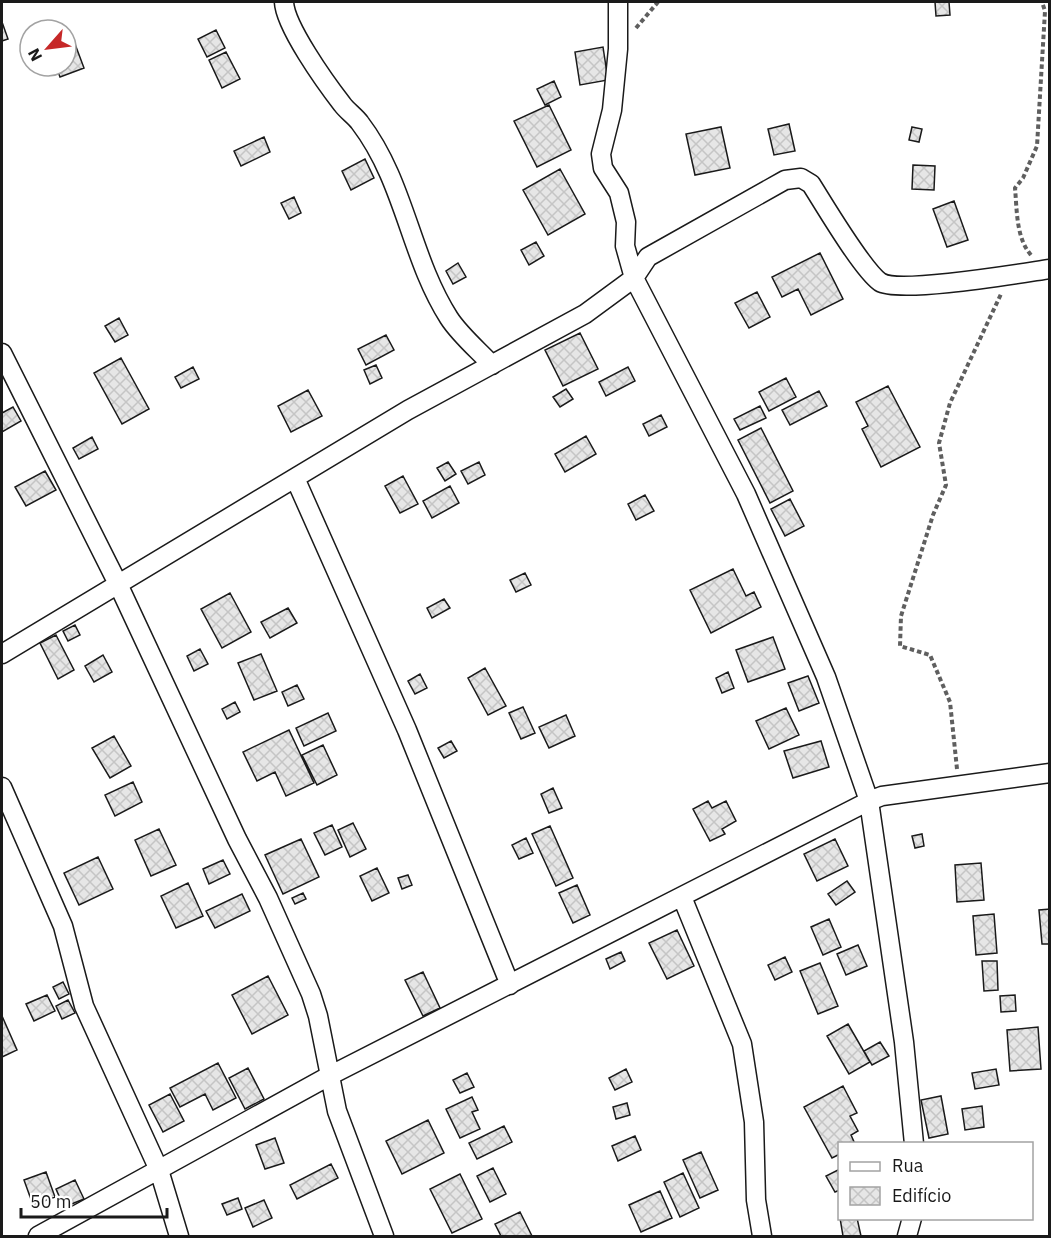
<svg xmlns="http://www.w3.org/2000/svg" width="1051" height="1238" font-family="'IBM Plex Sans',sans-serif">
<style>
.building{fill:url(#building-cross-hatch);stroke:#1a1a1a;stroke-width:1.5}
.lines{fill:none;stroke-linecap:round;stroke-linejoin:round}
.street-casing{stroke:#1a1a1a;stroke-width:21}
.path{stroke:#5f5f5f;stroke-width:4;stroke-dasharray:4.5 3;stroke-linecap:butt}
.street{stroke:#fff;stroke-width:18}
</style>
<defs>
<pattern id="building-cross-hatch" width="8" height="8" patternUnits="userSpaceOnUse" patternTransform="scale(1.5)"><rect width="8" height="8" fill="#e6e6e6"/><path d="M0 0l8 8M0 8l8-8" fill="none" stroke="#c5c5c5"/></pattern>
</defs>
<rect width="100%" height="100%" fill="#fff"/>
<!-- building -->
<path class="building" d="M935 2H949L950 15 936 16Z
M2 22 8 39 2 41Z
M216 30 225 48 207 57 198 39Z
M75 44 84 68 60 77 56 66H66V47Z
M603 47 608 80 580 85 575 52Z
M226 52 240 79 222 88 209 60Z
M554 81 561 97 545 105 537 89Z
M549 105 571 150 537 167 514 121Z
M789 124 795 151 774 155 768 129Z
M721 127 730 168 695 175 686 134Z
M912 127 922 129 919 142 909 140Z
M264 137 270 152 241 166 234 151Z
M365 159 374 178 351 190 342 171Z
M913 165 935 166 934 190 912 189Z
M560 169 585 214 548 235 523 190Z
M294 197 301 213 289 219 281 203Z
M954 201 968 240 947 247 933 209Z
M536 242 544 256 529 265 521 250Z
M820 253 843 299 811 315 798 289 782 297 772 277Z
M458 263 466 277 453 284 446 271Z
M757 292 770 317 749 328 735 303Z
M119 318 128 335 115 342 105 326Z
M580 333 598 369 563 386 545 350Z
M386 335 394 350 366 365 358 349Z
M121 358 149 409 122 424 94 373Z
M376 365 382 378 370 384 364 370Z
M193 367 199 379 181 388 175 377Z
M628 367 635 381 606 396 599 382Z
M786 378 796 397 769 411 759 392Z
M888 386 920 447 881 467 862 429 868 426 856 402Z
M566 389 573 399 560 407 553 397Z
M308 390 322 416 291 432 278 406Z
M819 391 827 406 790 425 782 410Z
M760 406 766 418 740 430 734 419Z
M13 407 21 421 2 432V413Z
M661 415 667 427 649 436 643 424Z
M761 428 793 491 770 503 738 440Z
M586 436 596 454 565 472 555 454Z
M92 437 98 449 79 459 73 448Z
M448 462 456 474 445 481 437 468Z
M479 462 485 475 468 484 461 471Z
M45 471 56 490 26 506 15 487Z
M403 476 418 504 400 513 385 486Z
M450 486 459 503 432 518 423 501Z
M645 495 654 511 636 520 628 504Z
M790 499 804 526 785 536 771 509Z
M733 569 746 596 754 592 761 607 711 633 690 590Z
M525 573 531 585 516 592 510 580Z
M230 593 251 632 222 648 201 609Z
M444 599 450 608 432 618 427 608Z
M288 608 297 623 270 638 261 622Z
M75 625 80 635 68 641 63 631Z
M56 635 74 670 58 679 40 643Z
M773 637 785 669 748 682 736 650Z
M200 649 208 664 194 671 187 656Z
M261 654 277 691 254 700 238 663Z
M103 655 112 672 94 682 85 666Z
M485 668 506 706 488 715 468 678Z
M728 672 734 688 722 693 716 678Z
M420 674 427 688 415 694 408 681Z
M808 676 819 703 799 711 788 683Z
M297 685 304 699 288 706 282 692Z
M235 702 240 712 227 719 222 709Z
M523 707 535 733 521 739 509 713Z
M786 708 799 735 769 749 756 721Z
M328 713 336 731 304 746 296 728Z
M566 715 575 736 549 748 539 727Z
M289 730 314 783 286 796 275 772 257 781 243 752Z
M114 736 131 766 110 778 92 748Z
M451 741 457 751 444 758 438 748Z
M821 741 829 767 793 778 784 751Z
M323 745 337 775 317 785 302 755Z
M133 782 142 802 115 816 105 795Z
M553 788 562 808 549 813 541 794Z
M708 801 712 808 726 801 736 821 722 829 725 834 710 841 693 809Z
M353 823 366 849 350 857 338 830Z
M332 825 342 847 325 855 314 833Z
M550 826 573 878 556 886 532 834Z
M159 829 176 865 151 876 135 840Z
M922 834 924 846 915 848 912 836Z
M526 838 533 853 519 859 512 845Z
M301 839 319 877 283 894 265 855Z
M835 839 848 866 817 881 804 854Z
M98 857 113 889 79 905 64 873Z
M223 860 230 874 209 884 203 869Z
M981 863 984 900 957 902 955 865Z
M377 868 389 893 372 901 360 876Z
M408 875 412 885 402 889 398 878Z
M847 881 855 892 836 905 828 894Z
M188 883 203 916 176 928 161 896Z
M577 885 590 915 573 923 559 893Z
M303 893 306 899 295 904 292 898Z
M242 894 250 911 215 928 206 911Z
M1050 909V944H1042L1039 910Z
M994 914 997 953 976 955 973 916Z
M829 919 841 947 823 955 811 927Z
M677 930 694 966 667 979 649 943Z
M858 945 867 966 846 975 837 954Z
M621 952 625 961 610 969 606 959Z
M785 957 792 972 775 980 768 965Z
M982 961H997L998 990 984 991Z
M820 963 838 1006 818 1014 800 971Z
M423 972 440 1008 423 1016 405 980Z
M268 976 288 1015 252 1034 232 995Z
M63 982 69 994 59 999 53 987Z
M47 995 55 1011 34 1021 26 1004Z
M1015 995 1016 1011 1001 1012 1000 996Z
M68 1000 75 1013 62 1019 56 1006Z
M2 1016 17 1050 2 1057Z
M848 1024 870 1062 849 1074 827 1036Z
M1038 1027 1041 1069 1010 1071 1007 1030Z
M880 1042 889 1056 872 1065 864 1051Z
M218 1063 236 1098 213 1110 205 1094 180 1107 170 1088Z
M248 1068 264 1099 245 1109 229 1078Z
M626 1069 632 1082 615 1090 609 1078Z
M996 1069 999 1085 975 1089 972 1073Z
M467 1073 474 1087 460 1093 453 1080Z
M843 1086 857 1113 850 1116 858 1131 851 1135 855 1144H840V1154L832 1158 804 1107Z
M170 1094 184 1121 163 1132 149 1105Z
M941 1096 948 1134 929 1138 921 1100Z
M472 1097 478 1110 472 1112 480 1129 460 1138 446 1109Z
M627 1103 630 1115 616 1119 613 1107Z
M982 1106 984 1127 965 1130 962 1109Z
M428 1120 444 1153 402 1174 386 1141Z
M504 1126 512 1142 477 1159 469 1143Z
M635 1136 641 1150 618 1161 612 1146Z
M275 1138 284 1163 265 1169 256 1145Z
M701 1152 718 1190 700 1198 683 1160Z
M331 1164 338 1178 297 1199 290 1185Z
M493 1168 506 1194 490 1202 477 1176Z
M840 1169V1190L835 1192 826 1176Z
M46 1172 55 1197 33 1205 24 1180Z
M683 1173 699 1208 680 1217 664 1182Z
M460 1174 482 1219 452 1233 430 1189Z
M75 1180 84 1199 64 1207 56 1189Z
M660 1191 672 1218 641 1232 629 1205Z
M238 1198 242 1209 227 1215 222 1204Z
M264 1200 272 1218 253 1227 245 1208Z
M520 1212 532 1236H501L495 1224Z
M840 1218H857L861 1236H843Z"/>
<g class="lines">
<!-- street casing -->
<g class="street-casing">
<path id="street" d="M284 2C285 26 325 82 342 104 347 111 355 116 360 123 405 182 410 257 449 318 460 335 478 350 492 365
M618 2V49L612 110 601 154 603 168 619 193 626 222 625 246 634 278 746 494 826 677 869 801 904 1042 914 1144
M2 353 118 584 237 839 268 898 311 994 318 1016 337 1111 384 1236
M295 478 407 730 510 985
M2 654 408 410 585 314 634 278 648 257 785 180 801 178 811 184C825 206 862 269 880 282 899 294 1022 273 1050 269
M2 787 63 926 84 1006 159 1170 179 1236
M682 897 742 1044 754 1122 756 1200 762 1236
M38 1236 329 1076 869 801 882 796 1050 773
M907 1236 912 1218"/>
</g>
<!-- path -->
<path class="path" d="M636 28 658 2
M1031 255C1016 238 1017 210 1015 188L1023 178 1037 146 1045 11 1042 2
M957 769 950 702 930 655 900 646 901 616 933 515 946 485 939 443 950 403 1001 294"/>
<!-- street -->
<use href="#street" class="street"/>
</g>
<!-- border -->
<rect width="1051" height="1238" fill="none" stroke="#1a1a1a" stroke-width="6"/>
<!-- legend -->
<rect x="838" y="1142" width="195" height="78" fill="#ffffff" stroke="#a3a3a3" stroke-width="1.5"/>
<rect x="850" y="1162" width="30" height="9" fill="#ffffff" stroke="#a3a3a3" stroke-width="1.5"/>
<text x="892" y="1172" font-size="18" fill="#1a1a1a">Rua</text>
<rect x="850" y="1187" width="30" height="18" fill="url(#building-cross-hatch)" stroke="#a3a3a3" stroke-width="1.5"/>
<text x="892" y="1202" font-size="18" fill="#1a1a1a">Edifício</text>
<!-- north arrow -->
<g transform="translate(48 48) rotate(242)"><circle r="28" fill="#ffffff" stroke="#a3a3a3" stroke-width="1.5"/>
<path d="M0-4.5L10 22L0 15L-10 22Z" fill="#c62828"/>
<text y="-9" font-size="16" font-weight="bold" text-anchor="middle" fill="#1a1a1a">N</text>
</g>
<!-- scale -->
<path d="M21 1208v9h146v-9" fill="none" stroke="#1a1a1a" stroke-width="3"/>
<text x="30" y="1208" font-size="18" fill="#1a1a1a" stroke="#ffffff" stroke-width="4.5" paint-order="stroke">50 m</text>
</svg>
